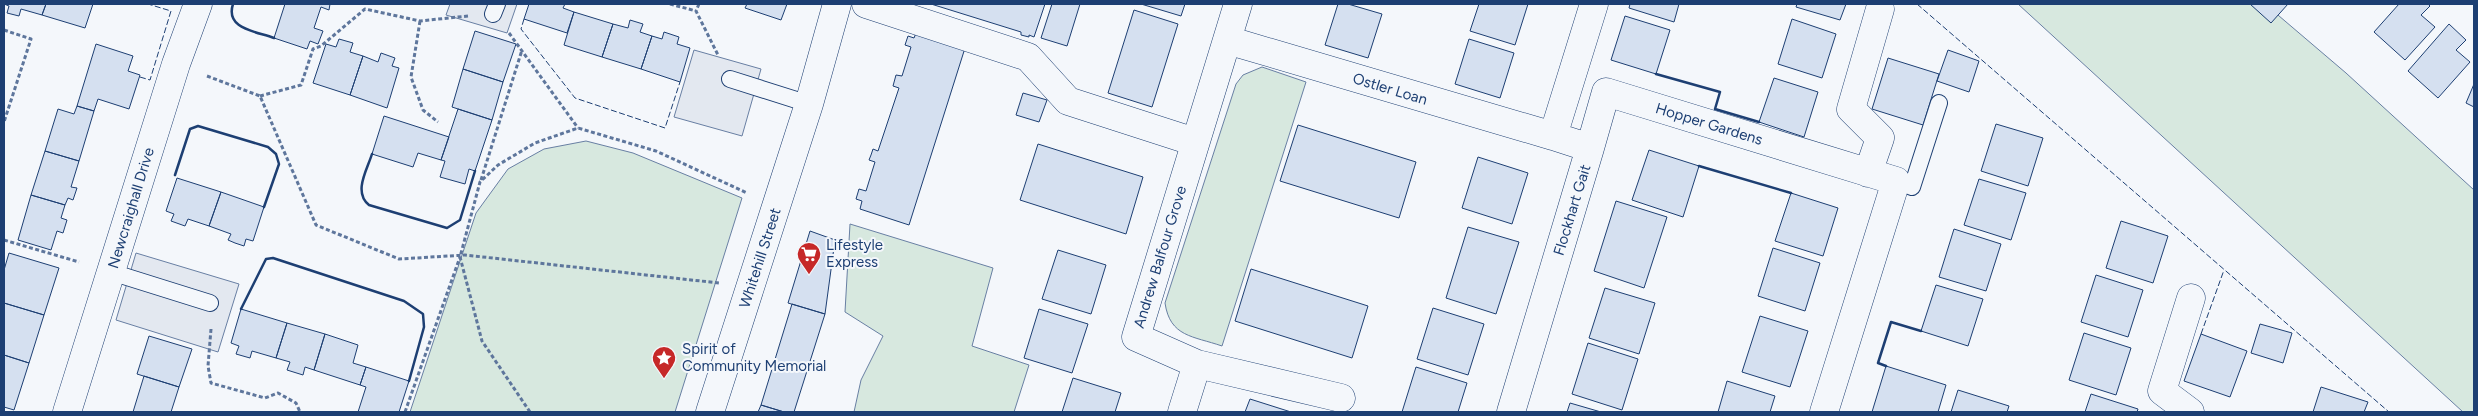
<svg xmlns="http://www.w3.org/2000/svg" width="2478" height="416" font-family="Figtree,sans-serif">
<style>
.green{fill:#d7e8df;stroke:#687fa3}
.parking{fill:#e3e8f0;stroke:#687fa3}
.building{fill:#d5e0f0;stroke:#1d3f73}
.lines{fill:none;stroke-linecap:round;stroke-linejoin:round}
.service-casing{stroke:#1d3f73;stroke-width:18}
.minor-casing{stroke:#1d3f73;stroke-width:29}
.primary-casing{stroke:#1d3f73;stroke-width:29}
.path{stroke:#5e769c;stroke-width:3;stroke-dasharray:4 2.5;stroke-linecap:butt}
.service{stroke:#f4f7fb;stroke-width:16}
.minor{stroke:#f4f7fb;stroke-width:28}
.primary{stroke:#f4f7fb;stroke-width:28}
.fence{stroke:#1d3f73;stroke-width:1;stroke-dasharray:6 2.5;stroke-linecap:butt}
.wall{stroke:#1d3f73;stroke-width:2.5}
.labels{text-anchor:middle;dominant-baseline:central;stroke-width:4;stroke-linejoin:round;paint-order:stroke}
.street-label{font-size:15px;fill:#1d3f73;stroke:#f4f7fb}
.poi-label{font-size:15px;fill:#1d3f73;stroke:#f4f7fb;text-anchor:start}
</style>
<rect width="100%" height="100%" fill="#f4f7fb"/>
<!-- green -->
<path class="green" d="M2018 4H2265L2346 73 2474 190V412H2463Z
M1262 67 1306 82 1222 346C1193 336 1170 337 1165 303L1236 84 1243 75Z
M586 141 633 153 742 198 675 412H410L476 213 508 169 544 149Z
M850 224 993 268 972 346 1029 365 1014 412H854L861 380 883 336 845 312Z"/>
<!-- parking -->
<path class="parking" d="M450 4H517L507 33 446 15Z
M694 50 761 69 742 136 674 117Z
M136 253 239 284 218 352 116 320Z"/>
<!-- building -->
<path class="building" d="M4 4H46L42 15 21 9 19 16 7 13 9 6Z
M46 4H93L85 28 42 15Z
M285 4H330L329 10 321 7 314 28 323 31 318 44 310 41 307 49 274 38Z
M529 4H565L563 8 574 12 567 33 524 19Z
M747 4H787L781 20 745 8Z
M931 4H1045L1034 37 1029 35V37L1021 35V32Z
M1052 4H1080L1067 46 1041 38Z
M1141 4H1185L1181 16Z
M1338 4H1348L1382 14 1368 58 1325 45Z
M1479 4H1528L1515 45 1470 31Z
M1630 4H1679L1674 22 1629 8Z
M1797 4H1846L1840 20 1796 7Z
M2250 4H2288L2271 23Z
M2399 4H2428L2430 6 2421 15 2435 27 2405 60 2374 32Z
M1134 10 1178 24 1152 107 1108 93Z
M574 12 613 24 602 57 564 45Z
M1625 16 1670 30 1656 74 1611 60Z
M1792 19 1836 34 1822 78 1778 64Z
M630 20 643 24 640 32 652 36 641 69 602 57 613 24 628 28Z
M2449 24 2466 40 2456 50 2470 62 2438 98 2408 71Z
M475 31 516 44 503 82 463 69Z
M664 32 679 37 677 44 690 48 680 82 641 69 652 36 662 39Z
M916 33 965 48 909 225 860 209 862 201 856 199 859 189 866 191 875 162 869 160 871 155 873 149 878 151 899 88 893 86 896 75 902 76 911 47 905 45 908 36 914 38Z
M339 39 353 43 350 52 363 56 350 95 313 83 326 44 336 47Z
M1469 39 1514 53 1500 98 1455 84Z
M96 44 133 56 128 71 140 75 129 109 98 99 94 111 77 106Z
M1948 50 1979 61 1969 92 1937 81Z
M381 53 395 58 392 66 399 68 387 108 350 95 363 56 378 62Z
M1888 58 1939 74 1923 125 1872 109Z
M463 69 503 82 492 120 452 107Z
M1774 78 1818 92 1804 137 1759 122Z
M2474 84V107L2466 103Z
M1023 93 1047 100 1039 122 1016 115Z
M77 106 94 111 79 161 45 151 58 109 74 114Z
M458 109 492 120 475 171 469 169 465 184 440 177 445 161 441 160Z
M384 116 449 137 441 160 418 153 413 167 372 154Z
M1996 124 2043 138 2028 186 1981 171Z
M1298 125 1416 162 1399 218 1280 181Z
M1038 144 1143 177 1126 234 1020 200Z
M1649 150 1699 166 1683 217 1632 200Z
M45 151 79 161 71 187 77 188 73 200 68 198 65 205 31 195Z
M1478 157 1528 173 1512 224 1462 208Z
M177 178 221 192 209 226 188 219 185 226 171 221 174 214 166 211Z
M1979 179 2026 193 2011 240 1964 225Z
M221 192 264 207 253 241 246 239 244 246 235 243 228 240 231 234 209 226Z
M1791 193 1838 208 1823 256 1775 241Z
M31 195 65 205 61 218 67 220 63 233 57 231 51 250 18 240Z
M1616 201 1667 217 1644 288 1594 271Z
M2121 221 2168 236 2153 283 2106 268Z
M1468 227 1519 242 1496 314 1446 298Z
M1954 229 2001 244 1986 291 1939 277Z
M810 231 835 240 825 314 788 303Z
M1773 248 1820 263 1805 311 1758 296Z
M1058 250 1106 265 1091 314 1042 299Z
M9 253 59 268 44 315 4 303V270Z
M1251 269 1368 306 1352 358 1235 321Z
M2096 275 2143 290 2128 337 2081 322Z
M1936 285 1983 299 1968 346 1921 331Z
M1605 288 1655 303 1639 354 1589 338Z
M4 303 44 315 29 363 4 355Z
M792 304 825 314 794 412H784L761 405Z
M1433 308 1484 324 1468 375 1417 359Z
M241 309 287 323 276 358 252 351 250 358 236 354 239 346 231 343Z
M1039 309 1088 324 1072 373 1024 358Z
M1760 316 1808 331 1790 387 1742 372Z
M287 323 325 334 314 370 305 367 303 375 287 370 290 362 276 358Z
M2260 324 2292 333 2283 363 2251 353Z
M2084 333 2131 348 2116 395 2069 380Z
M325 334 358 345 353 363 366 367 360 385 314 370Z
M2201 334 2247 351 2230 397 2184 381Z
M149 336 192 349 179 387 137 374Z
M1588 343 1638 359 1622 410 1572 394Z
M4 355 29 363 14 410 4 407Z
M1886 366 1946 385 1938 412H1872Z
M366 367 409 381 399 412H358L366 387 360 385Z
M1416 367 1467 383 1458 412H1402Z
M144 376 179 387 171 412H133Z
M1073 378 1121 393 1115 412H1062Z
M1727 381 1775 396 1770 412H1718Z
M2321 387 2368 402 2364 412H2313Z
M1958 390 2009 406 2007 412H1951Z
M2091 394 2138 409 2137 412H2085Z
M1250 399 1291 412H1245Z
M1570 403 1601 412H1567Z
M761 405 784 412H758Z"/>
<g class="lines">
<!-- service casing -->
<g class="service-casing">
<path id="service" d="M493 14 497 4
M730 79 809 104
M1896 181 1912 187 1939 103
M111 272 210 303"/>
</g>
<!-- minor casing -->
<g class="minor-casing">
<path id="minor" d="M866 4 1028 57 1068 101 1195 142
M1227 40 1553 136
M1590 148 1606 92 1896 181 1824 412
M1868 173 1880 138 1851 109 1880 9
M1197 364 1341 398
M67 412 176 64 198 4
M1182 412 1197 364 1136 337 1238 4
M1511 412 1590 148 1553 136 1594 4
M2190 412 2162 391 2191 298"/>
</g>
<!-- primary casing -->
<g class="primary-casing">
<path id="primary" d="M710 412 809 104 837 4"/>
</g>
<!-- path -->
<path class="path" d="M670 4 696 11
M699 4 696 11 718 55
M420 21 411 77 423 110 438 122
M4 30 31 39 4 122
M509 33 578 128
M207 76 260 96 316 225 399 259 465 255 719 283
M260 96 301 85 313 49 321 46 365 9 420 21 468 16
M481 180 522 50
M4 240 79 262
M211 329 208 366 211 383 265 398 278 393 296 403 300 412
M405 412 460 257
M530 412 482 341 460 257 480 182 498 165 535 143 578 128 656 151 747 193"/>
<!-- service -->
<use href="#service" class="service"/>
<!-- minor -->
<use href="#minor" class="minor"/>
<!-- primary -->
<use href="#primary" class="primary"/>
<!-- fence -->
<path class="fence" d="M1917 4 2389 412
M524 19 521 29 575 98 665 128 680 82
M140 77 150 80 171 11 148 4
M2201 334 2224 270"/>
<!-- wall -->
<path class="wall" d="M233 4C225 29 255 31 274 38
M1656 74 1720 92 1715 109 1759 122
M372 154C367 170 353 192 369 205L447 228 460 220 475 171
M1699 166 1791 193
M175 175 190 129 198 126 268 147 276 154 279 164 264 207
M241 309 266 259 273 258 404 301 423 314 424 327 409 381
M1886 366 1878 363 1891 322 1921 331"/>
</g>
<!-- icons -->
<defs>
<g id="supermarket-pin" transform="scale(1.25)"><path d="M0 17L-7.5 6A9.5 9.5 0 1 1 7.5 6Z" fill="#c62828" stroke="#f4f7fb"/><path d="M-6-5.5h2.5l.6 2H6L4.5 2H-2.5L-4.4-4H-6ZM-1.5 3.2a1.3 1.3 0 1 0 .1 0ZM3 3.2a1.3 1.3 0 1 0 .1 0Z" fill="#fff"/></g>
<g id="sight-pin" transform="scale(1.25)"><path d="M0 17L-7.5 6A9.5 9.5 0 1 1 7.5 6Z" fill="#c62828" stroke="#f4f7fb"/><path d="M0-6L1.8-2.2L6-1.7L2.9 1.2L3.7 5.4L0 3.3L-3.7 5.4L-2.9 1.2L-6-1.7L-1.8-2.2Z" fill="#fff"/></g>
</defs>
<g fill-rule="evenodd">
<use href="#supermarket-pin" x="809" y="254"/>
<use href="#sight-pin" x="664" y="358"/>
</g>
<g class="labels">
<!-- street labels -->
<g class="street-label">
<text transform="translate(1390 89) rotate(17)">Ostler Loan</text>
<text transform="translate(1709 124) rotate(17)">Hopper Gardens</text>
<text transform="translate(131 208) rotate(-73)">Newcraighall Drive</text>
<text transform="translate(1572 210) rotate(-73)">Flockhart Gait</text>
<text transform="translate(1160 257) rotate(-73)">Andrew Balfour Grove</text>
<text transform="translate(760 258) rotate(-72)">Whitehill Street</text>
</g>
<!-- poi labels -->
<g class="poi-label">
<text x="826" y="245">Lifestyle<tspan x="826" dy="17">Express</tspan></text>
<text x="682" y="349">Spirit of<tspan x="682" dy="17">Community Memorial</tspan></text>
</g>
</g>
<!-- border -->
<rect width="2478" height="416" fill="none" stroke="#1d3f73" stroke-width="10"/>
</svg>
